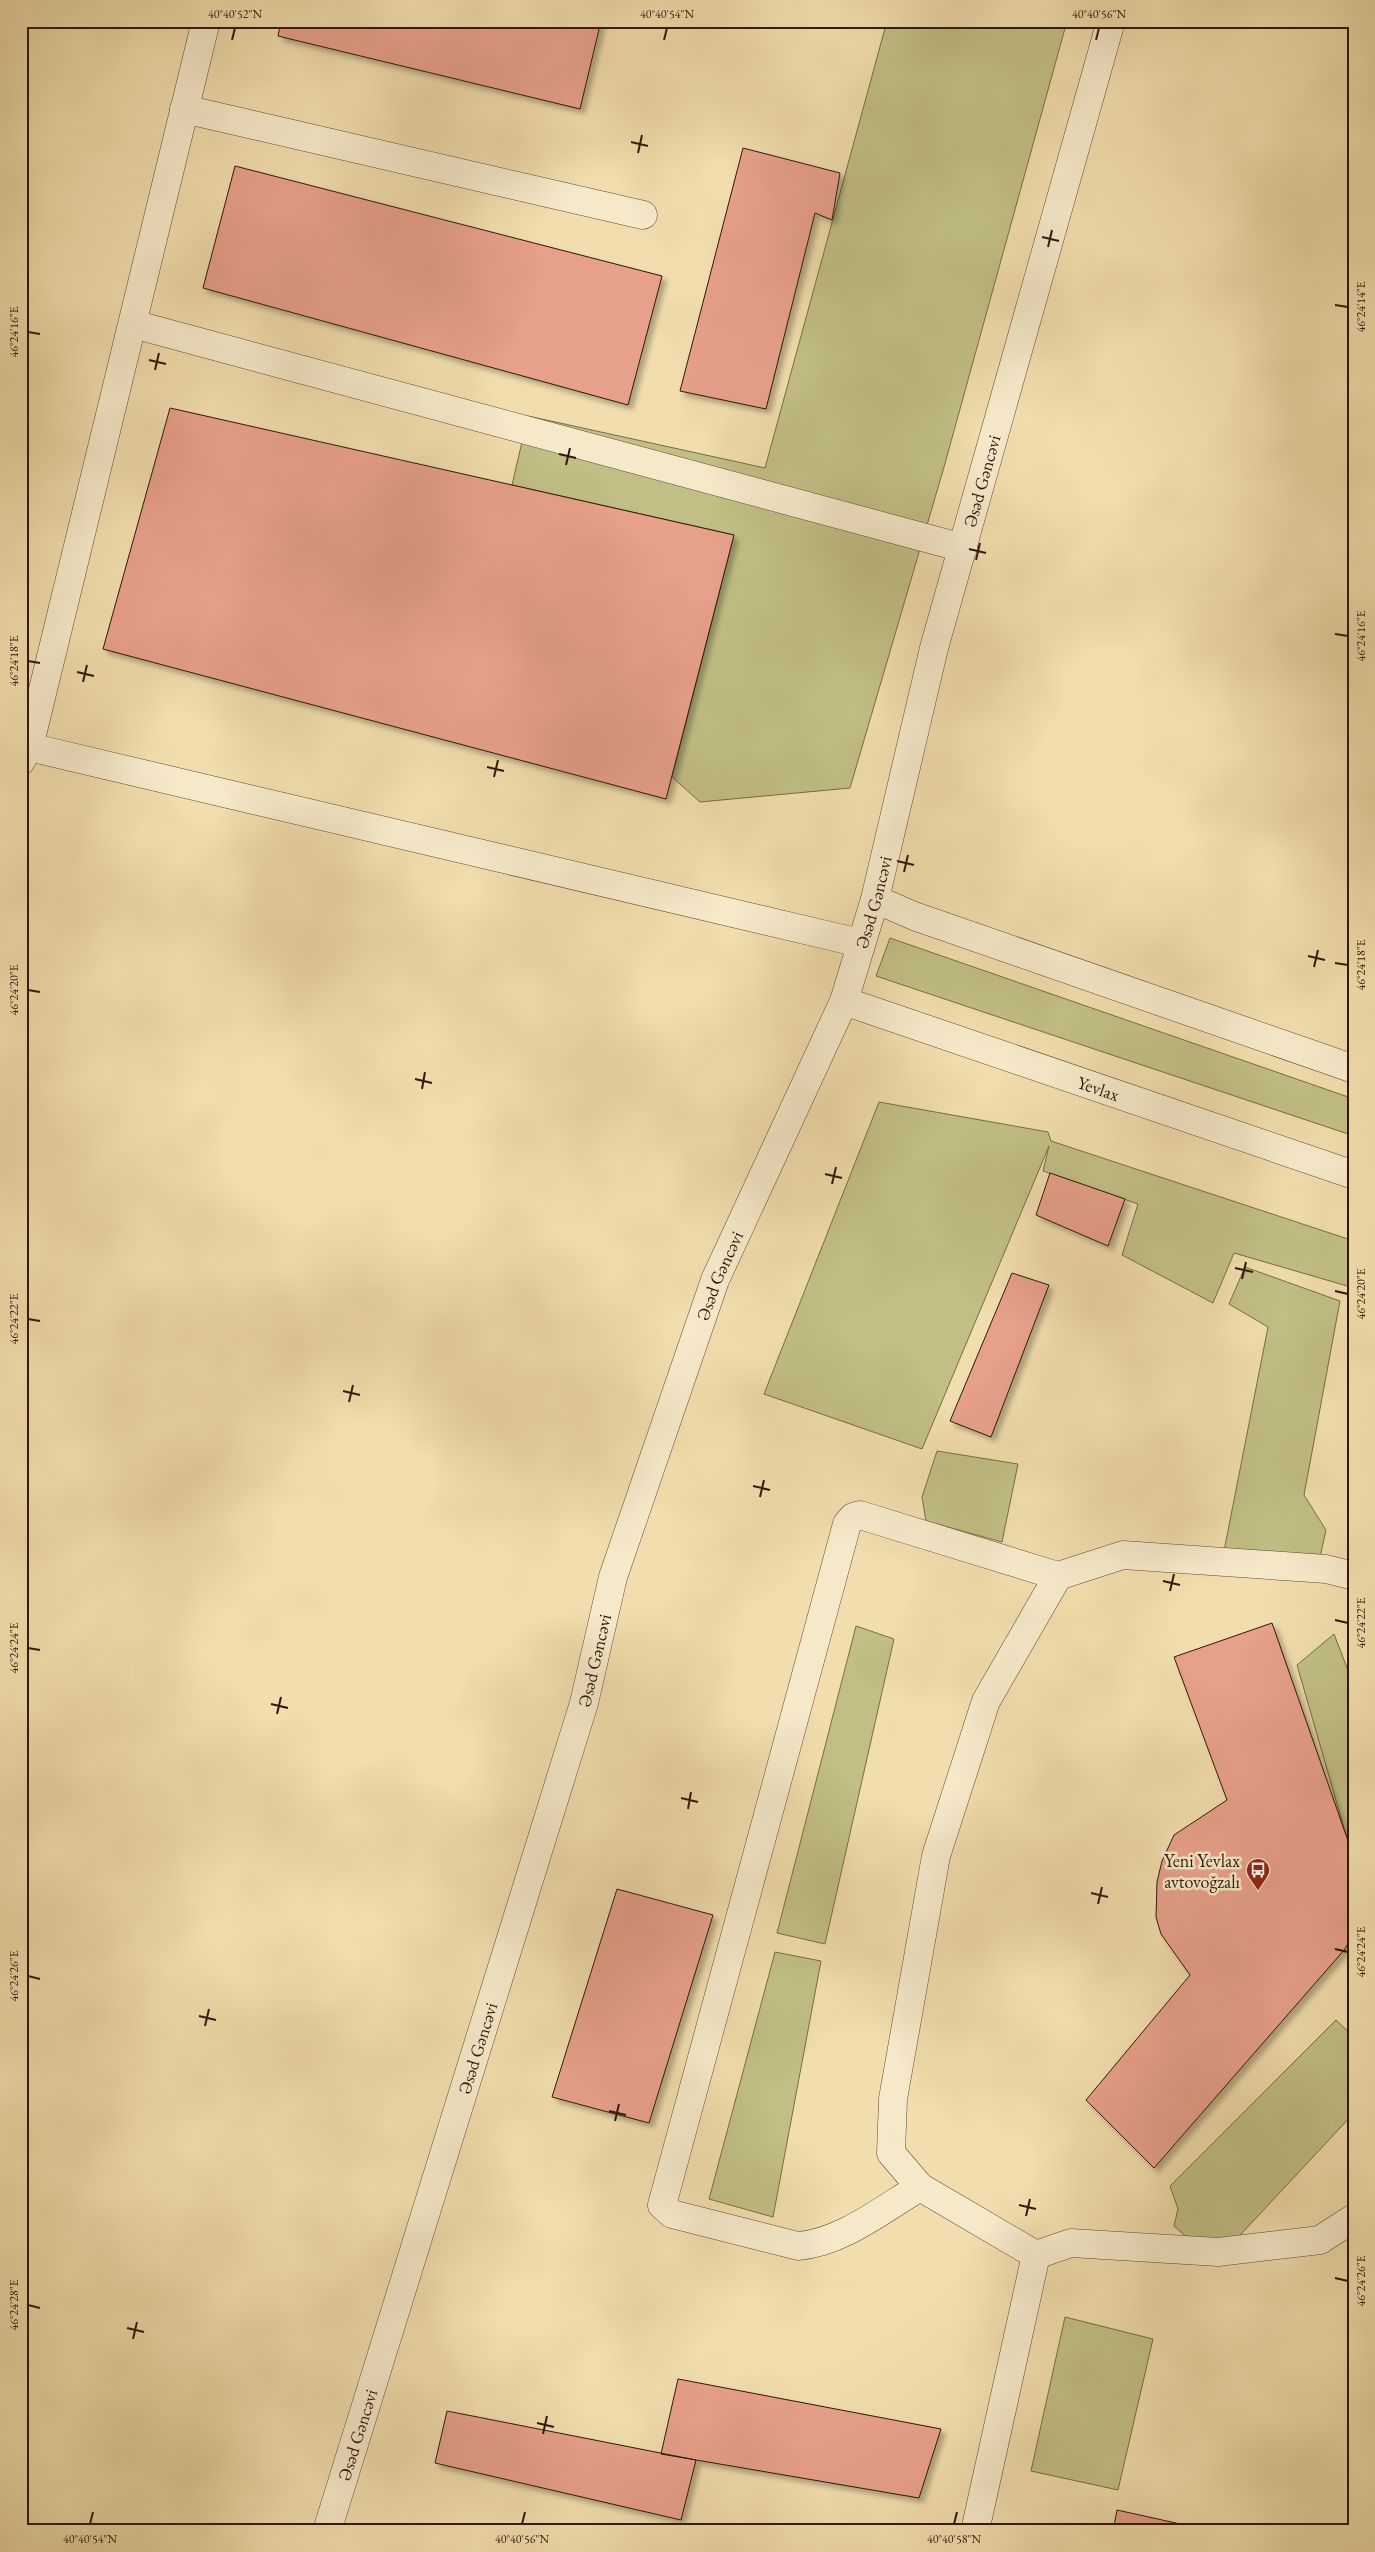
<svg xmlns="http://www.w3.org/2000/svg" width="1375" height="2552" font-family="'EB Garamond',serif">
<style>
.green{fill:#c1bf85;stroke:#786b49}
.building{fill:#e7a08a;stroke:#30170d;filter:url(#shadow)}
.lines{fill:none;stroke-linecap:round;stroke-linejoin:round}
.minor-casing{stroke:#604835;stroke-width:29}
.minor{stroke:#f6e9ca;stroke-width:28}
.ticks{fill:none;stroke:#30170d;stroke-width:2}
.labels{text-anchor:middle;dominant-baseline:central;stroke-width:5;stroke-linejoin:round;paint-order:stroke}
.street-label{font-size:18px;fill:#30170d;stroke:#f6e9ca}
.poi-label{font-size:18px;fill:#30170d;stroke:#f6e9ca;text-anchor:end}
.neatline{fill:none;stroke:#30170d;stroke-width:2}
.ticks-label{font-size:12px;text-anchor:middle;fill:#30170d}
</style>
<defs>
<filter id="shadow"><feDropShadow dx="4.5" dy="4.5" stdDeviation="2.5" flood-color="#0004"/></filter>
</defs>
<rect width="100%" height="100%" fill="#f1ddad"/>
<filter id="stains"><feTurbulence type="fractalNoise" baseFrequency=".004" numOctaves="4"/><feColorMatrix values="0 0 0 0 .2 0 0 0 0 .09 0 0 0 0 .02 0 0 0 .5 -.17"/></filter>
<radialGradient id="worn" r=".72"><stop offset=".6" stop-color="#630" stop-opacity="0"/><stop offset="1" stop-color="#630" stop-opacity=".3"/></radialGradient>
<!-- green -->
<path class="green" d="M887 21H1067L944 467 850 788 700 802 672 777 734 535 512 485 528 416 765 468Z
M890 938 1354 1099V1136L876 976Z
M879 1102 1048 1132 1051 1141 1354 1241V1288L1234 1253 1213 1303 1122 1255 1138 1204 1043 1171 1049 1146 922 1449 764 1394Z
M1245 1267 1340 1301 1304 1495 1326 1530 1320 1557 1224 1551 1268 1327 1229 1304Z
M937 1451 1018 1464 1002 1542 926 1521 922 1497Z
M856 1626 894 1639 825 1944 777 1933Z
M1334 1634 1354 1686V1863L1297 1665Z
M775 1952 821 1961 773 2217 709 2199Z
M1336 2020 1354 2037V2113L1215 2262 1174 2226 1178 2209 1170 2186Z
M1065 2317 1153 2339 1118 2490 1031 2471Z"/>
<!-- building -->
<path class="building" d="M281 21H601L580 109 278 36Z
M743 148 840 173 832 220 815 213 766 409 680 391Z
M235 166 662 276 628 405 203 288Z
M170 408 734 535 666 799 103 649Z
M1050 1173 1125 1199 1108 1246 1036 1215Z
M1012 1273 1049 1285 991 1437 950 1421Z
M1272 1623 1354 1858V1932L1345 1949 1154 2168 1086 2100 1190 1975 1161 1934 1156 1917 1157 1882 1162 1861 1174 1835 1227 1800 1174 1657Z
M617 1889 713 1915 649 2123 552 2097Z
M678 2379 941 2429 919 2498 661 2454Z
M447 2411 696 2460 681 2520 435 2463Z
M1117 2510 1212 2531H1113Z"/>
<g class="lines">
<!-- minor casing -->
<g class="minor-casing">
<g id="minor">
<path d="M184 109 643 215"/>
<path d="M133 324 963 548"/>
<path d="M29 747 860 943"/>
<path d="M21 761 29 747 206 21"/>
<path d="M875 899 914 916 1354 1069"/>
<path id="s1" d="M844 1001 1354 1175"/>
<path d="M1354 1576 1326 1569 1123 1555 1058 1576 986 1701 936 1856 893 2099 891 2153 920 2187 1036 2255 1071 2243 1218 2252 1320 2240 1354 2218"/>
<path d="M920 2187C883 2209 841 2243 798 2246L672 2214 662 2205 847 1524 853 1517 860 1515 1058 1576"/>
<path id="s2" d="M327 2531 584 1703 613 1577 715 1280 844 1001 875 899 934 648 1111 21"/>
<path d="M975 2531 1036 2255"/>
</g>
</g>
<!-- minor -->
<use href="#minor" class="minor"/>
</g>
<!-- ticks -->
<path class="ticks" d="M232 40 235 28M664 40 667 28M1096 40 1099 28M631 142 648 146M638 153 642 135M1042 237 1059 241M1048 247 1052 230M1335 305 1348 307M28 332 40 334M149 360 166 364M155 370 159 353M559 454 576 458M566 465 570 448M969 549 986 553M976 560 980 543M1335 634 1348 636M28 661 40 663M77 672 94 676M83 682 87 665M487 767 504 771M494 777 498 760M897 861 914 865M904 872 908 855M1308 956 1325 960M1335 963 1348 965M1314 967 1318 950M28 990 40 992M415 1079 432 1083M422 1089 425 1072M825 1174 842 1178M832 1184 836 1167M1235 1268 1253 1272M1242 1279 1246 1262M1335 1291 1348 1294M28 1319 40 1321M343 1391 360 1395M349 1402 353 1385M753 1486 770 1490M760 1497 764 1480M1163 1581 1180 1585M1170 1591 1174 1574M1335 1620 1348 1623M28 1648 40 1650M271 1704 288 1708M277 1714 281 1697M681 1798 698 1802M688 1809 691 1792M1091 1893 1108 1897M1098 1904 1102 1887M1335 1949 1348 1952M28 1976 40 1979M199 2016 216 2020M205 2026 209 2009M609 2111 626 2115M615 2121 619 2104M1019 2205 1036 2209M1026 2216 1030 2199M1335 2278 1348 2281M28 2305 40 2308M127 2328 144 2332M133 2339 137 2322M537 2423 554 2427M543 2434 547 2416M90 2524 93 2512M522 2524 525 2512M954 2524 957 2512"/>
<!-- icons -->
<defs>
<g id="bus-pin" transform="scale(1.25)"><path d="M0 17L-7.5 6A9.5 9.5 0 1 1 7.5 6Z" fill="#8f2418" stroke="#f6e9ca"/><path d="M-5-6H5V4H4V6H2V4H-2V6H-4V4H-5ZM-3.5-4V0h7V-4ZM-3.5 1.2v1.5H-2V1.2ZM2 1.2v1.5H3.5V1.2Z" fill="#fff"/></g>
</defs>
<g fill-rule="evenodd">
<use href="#bus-pin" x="1258" y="1870"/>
</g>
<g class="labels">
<!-- street labels -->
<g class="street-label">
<text stroke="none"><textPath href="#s2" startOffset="2156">Əsəd Gəncəvi</textPath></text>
<text stroke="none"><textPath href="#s2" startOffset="1721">Əsəd Gəncəvi</textPath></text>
<text stroke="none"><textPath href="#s1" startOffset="269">Yevlax</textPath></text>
<text stroke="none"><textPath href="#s2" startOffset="1316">Əsəd Gəncəvi</textPath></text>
<text stroke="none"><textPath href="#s2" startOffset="911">Əsəd Gəncəvi</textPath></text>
<text stroke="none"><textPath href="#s2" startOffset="506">Əsəd Gəncəvi</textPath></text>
<text stroke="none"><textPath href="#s2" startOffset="101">Əsəd Gəncəvi</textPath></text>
</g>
<!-- poi labels -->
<g class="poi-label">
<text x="1240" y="1860">Yeni Yevlax<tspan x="1240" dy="21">avtovoğzalı</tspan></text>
</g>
</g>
<!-- margin -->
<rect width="1375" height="2552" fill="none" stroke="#f1ddad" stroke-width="55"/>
<rect x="28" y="28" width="1320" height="2496" class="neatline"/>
<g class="ticks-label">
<text x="235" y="18">40°40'52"N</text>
<text x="667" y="18">40°40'54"N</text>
<text x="1099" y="18">40°40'56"N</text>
<text transform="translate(1361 307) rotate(-90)" y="4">46°24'14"E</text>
<text transform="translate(14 332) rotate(-90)" y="4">46°24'16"E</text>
<text transform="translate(1361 636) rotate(-90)" y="4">46°24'16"E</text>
<text transform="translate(14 661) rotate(-90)" y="4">46°24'18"E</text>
<text transform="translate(1361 965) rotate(-90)" y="4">46°24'18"E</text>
<text transform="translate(14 990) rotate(-90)" y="4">46°24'20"E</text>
<text transform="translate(1361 1294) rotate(-90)" y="4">46°24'20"E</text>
<text transform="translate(14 1319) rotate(-90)" y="4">46°24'22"E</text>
<text transform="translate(1361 1623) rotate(-90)" y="4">46°24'22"E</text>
<text transform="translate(14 1648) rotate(-90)" y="4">46°24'24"E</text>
<text transform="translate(1361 1952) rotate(-90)" y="4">46°24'24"E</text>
<text transform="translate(14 1976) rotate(-90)" y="4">46°24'26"E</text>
<text transform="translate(1361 2281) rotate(-90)" y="4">46°24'26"E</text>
<text transform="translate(14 2305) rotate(-90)" y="4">46°24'28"E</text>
<text x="90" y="2543">40°40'54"N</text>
<text x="522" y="2543">40°40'56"N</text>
<text x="954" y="2543">40°40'58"N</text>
</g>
<rect width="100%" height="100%" filter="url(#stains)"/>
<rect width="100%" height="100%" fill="url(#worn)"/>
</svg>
